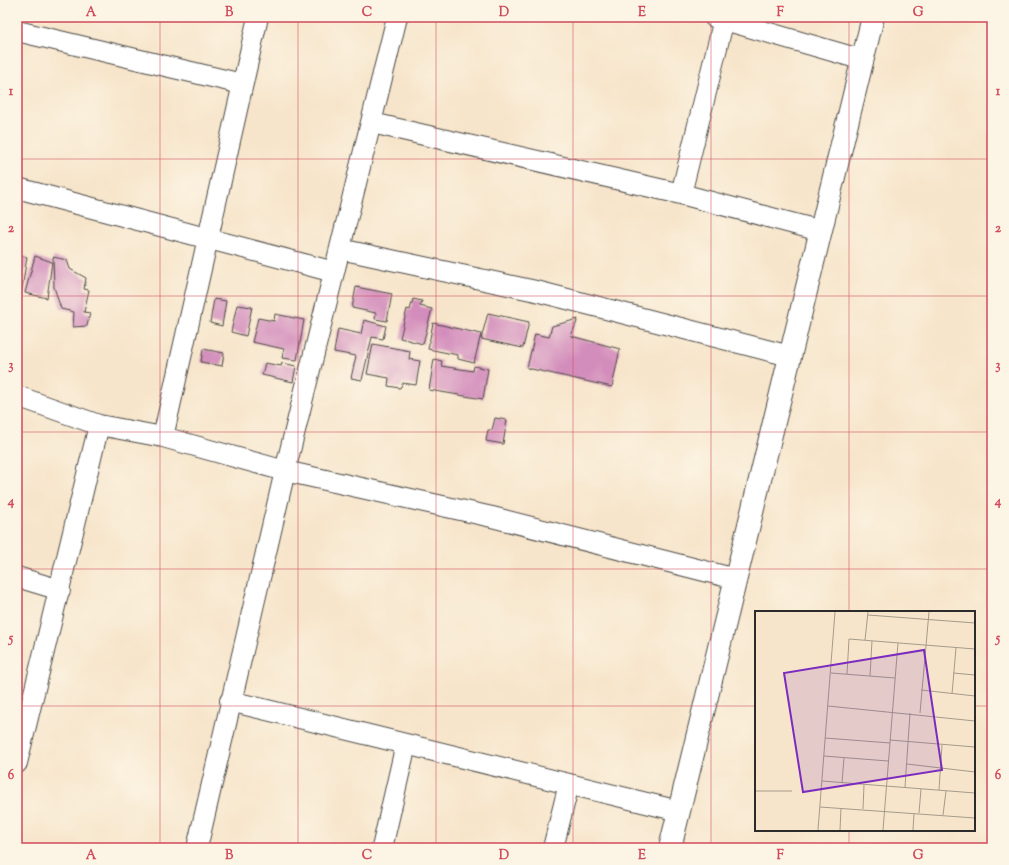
<svg xmlns="http://www.w3.org/2000/svg" width="1009" height="865" font-family="'Sorts Mill Goudy',serif">
<style>
.building{fill:#d38dbc}
.lines{fill:none;stroke-linecap:round;stroke-linejoin:round}
.minor-casing{stroke:#4a4743;stroke-width:22}
.tertiary-casing{stroke:#4a4743;stroke-width:24}
.minor{stroke:#fff;stroke-width:20}
.tertiary{stroke:#fff;stroke-width:22}
.grid{fill:none;stroke:#d1495b;stroke-width:1;stroke-opacity:0.55}
.inset-road{fill:none;stroke:#a59b8b;stroke-width:1}
.view{fill:#7b2cbf;fill-opacity:0.15;stroke:#7b2cbf;stroke-width:2}
.inset-edge{fill:none;stroke:#2b2b2b;stroke-width:2}
.neatline{fill:none;stroke:#d1495b;stroke-width:1.5}
.grid-label{font-size:13px;text-anchor:middle;font-weight:bold;fill:#d1495b}
</style>
<rect width="100%" height="100%" fill="#fcf5e5"/>
<filter id="ink" filterUnits="userSpaceOnUse"><feTurbulence type="fractalNoise" baseFrequency=".025" numOctaves="2"/><feDisplacementMap in="SourceGraphic" scale="8" xChannelSelector="R" yChannelSelector="G"/><feConvolveMatrix kernelMatrix="1 2 1 2 8 2 1 2 1" color-interpolation-filters="sRGB"/></filter>
<filter id="wash" filterUnits="userSpaceOnUse"><feTurbulence type="fractalNoise" baseFrequency=".012" numOctaves="4" result="noise"/><feDisplacementMap in="SourceGraphic" scale="16" xChannelSelector="R" yChannelSelector="G"/><feGaussianBlur stdDeviation="0.9" result="paint"/><feColorMatrix in="noise" values="0 0 0 0 0 0 0 0 0 0 0 0 0 0 0 0 0 1.4 0 .05"/><feComposite in="paint" operator="in"/></filter>
<g filter="url(#wash)">
<rect width="100%" height="100%" fill="#f7e5cb"/>
<g id="blocks">
<!-- building -->
<path class="building" d="M17 254 27 257 18 314H17Z
M35 256 52 262 47 298 25 293Z
M53 257 67 260 70 269 86 278 84 289 89 290 84 312 90 313 87 326 73 327 74 312 61 309 54 287Z
M356 287 392 294 387 321 375 319 376 313 352 308Z
M214 299 226 301 222 326 210 323Z
M413 299 422 301 420 306 432 309 423 344 400 338 407 309 410 310Z
M237 305 252 307 246 336 231 332Z
M488 313 529 322 523 348 481 339Z
M275 314 304 320 297 360 282 358 284 349 252 342 258 318 274 321Z
M578 319 571 336 620 349 612 387 527 368 535 334 549 337 552 326Z
M364 320 386 326 383 339 372 337 362 380 351 378 356 356 334 352 338 329 361 334Z
M433 323 481 334 474 363 458 359V355L428 349Z
M373 344 410 351 409 359 420 361 416 385 403 383 400 388 388 386 389 378 367 374Z
M203 349 224 353 222 366 201 362Z
M434 359 442 361 441 366 473 371 474 366 488 369 483 399 429 390Z
M265 363 281 366 282 363 296 366 293 382 262 375Z
M495 418 507 420 503 444 486 441 488 430H492Z"/>
</g>
</g>
<g filter="url(#ink)">
<use href="#blocks" fill-opacity="0" stroke="#4a4743" stroke-width="1"/>
<g class="lines">
<!-- minor casing -->
<g class="minor-casing">
<path id="minor" d="M714 17 863 60
M17 31 242 84
M372 123 681 194 821 231
M17 188 334 272
M681 194 724 19
M340 249 536 291 790 356
M17 396 99 425 163 437 285 471 492 517 736 579
M163 437 258 17
M17 577 60 590
M230 701 679 811
M17 763 99 425
M197 848 285 471 397 17
M382 848 406 744
M553 848 569 784"/>
</g>
<!-- tertiary casing -->
<g class="tertiary-casing">
<path id="tertiary" d="M670 848 873 17"/>
</g>
<!-- minor -->
<use href="#minor" class="minor"/>
<!-- tertiary -->
<use href="#tertiary" class="tertiary"/>
</g>
</g>
<!-- grid -->
<path class="grid" d="M160 17V848M298 17V848M436 17V848M573 17V848M711 17V848M849 17V612M17 159H992M17 296H992M17 432H992M17 569H992M17 706H756M974 706H992M849 830V848"/>
<!-- overview -->
<g transform="translate(755 611)">
<rect width="220" height="220" fill="#f7e5cb"/>
<path class="inset-road" d="M113 4 220 12M110 29 113 1M76 62 140 67M198 62 220 64M92 63 94 28 220 38M115 65 117 30M166 79 220 85M197 83 201 37M73 95 220 110M165 102 174 1M70 127 135 132M135 129 220 136M69 145 133 150M152 153 220 161M67 170 220 182M87 172 89 147M150 176 155 102M184 179 187 134M0 180H37M65 196 220 207M108 198 109 174M164 202 166 178M188 204 191 180M63 219 80 1M85 219 86 197M128 219 143 32M158 219 159 203"/>
<path class="view" d="M169 39 187 159 48 181 29 62Z"/>
<rect width="220" height="220" class="inset-edge"/>
</g>
<!-- margin -->
<rect width="1009" height="865" fill="none" stroke="#fcf5e5" stroke-width="44"/>
<rect x="22" y="22" width="965" height="821" class="neatline"/>
<g class="grid-label">
<text x="91" y="16">A</text>
<text x="229" y="16">B</text>
<text x="367" y="16">C</text>
<text x="504" y="16">D</text>
<text x="642" y="16">E</text>
<text x="780" y="16">F</text>
<text x="918" y="16">G</text>
<text x="11" y="95">1</text>
<text x="998" y="95">1</text>
<text x="11" y="232">2</text>
<text x="998" y="232">2</text>
<text x="11" y="369">3</text>
<text x="998" y="369">3</text>
<text x="11" y="505">4</text>
<text x="998" y="505">4</text>
<text x="11" y="642">5</text>
<text x="998" y="642">5</text>
<text x="11" y="779">6</text>
<text x="998" y="779">6</text>
<text x="91" y="859">A</text>
<text x="229" y="859">B</text>
<text x="367" y="859">C</text>
<text x="504" y="859">D</text>
<text x="642" y="859">E</text>
<text x="780" y="859">F</text>
<text x="918" y="859">G</text>
</g>
</svg>
